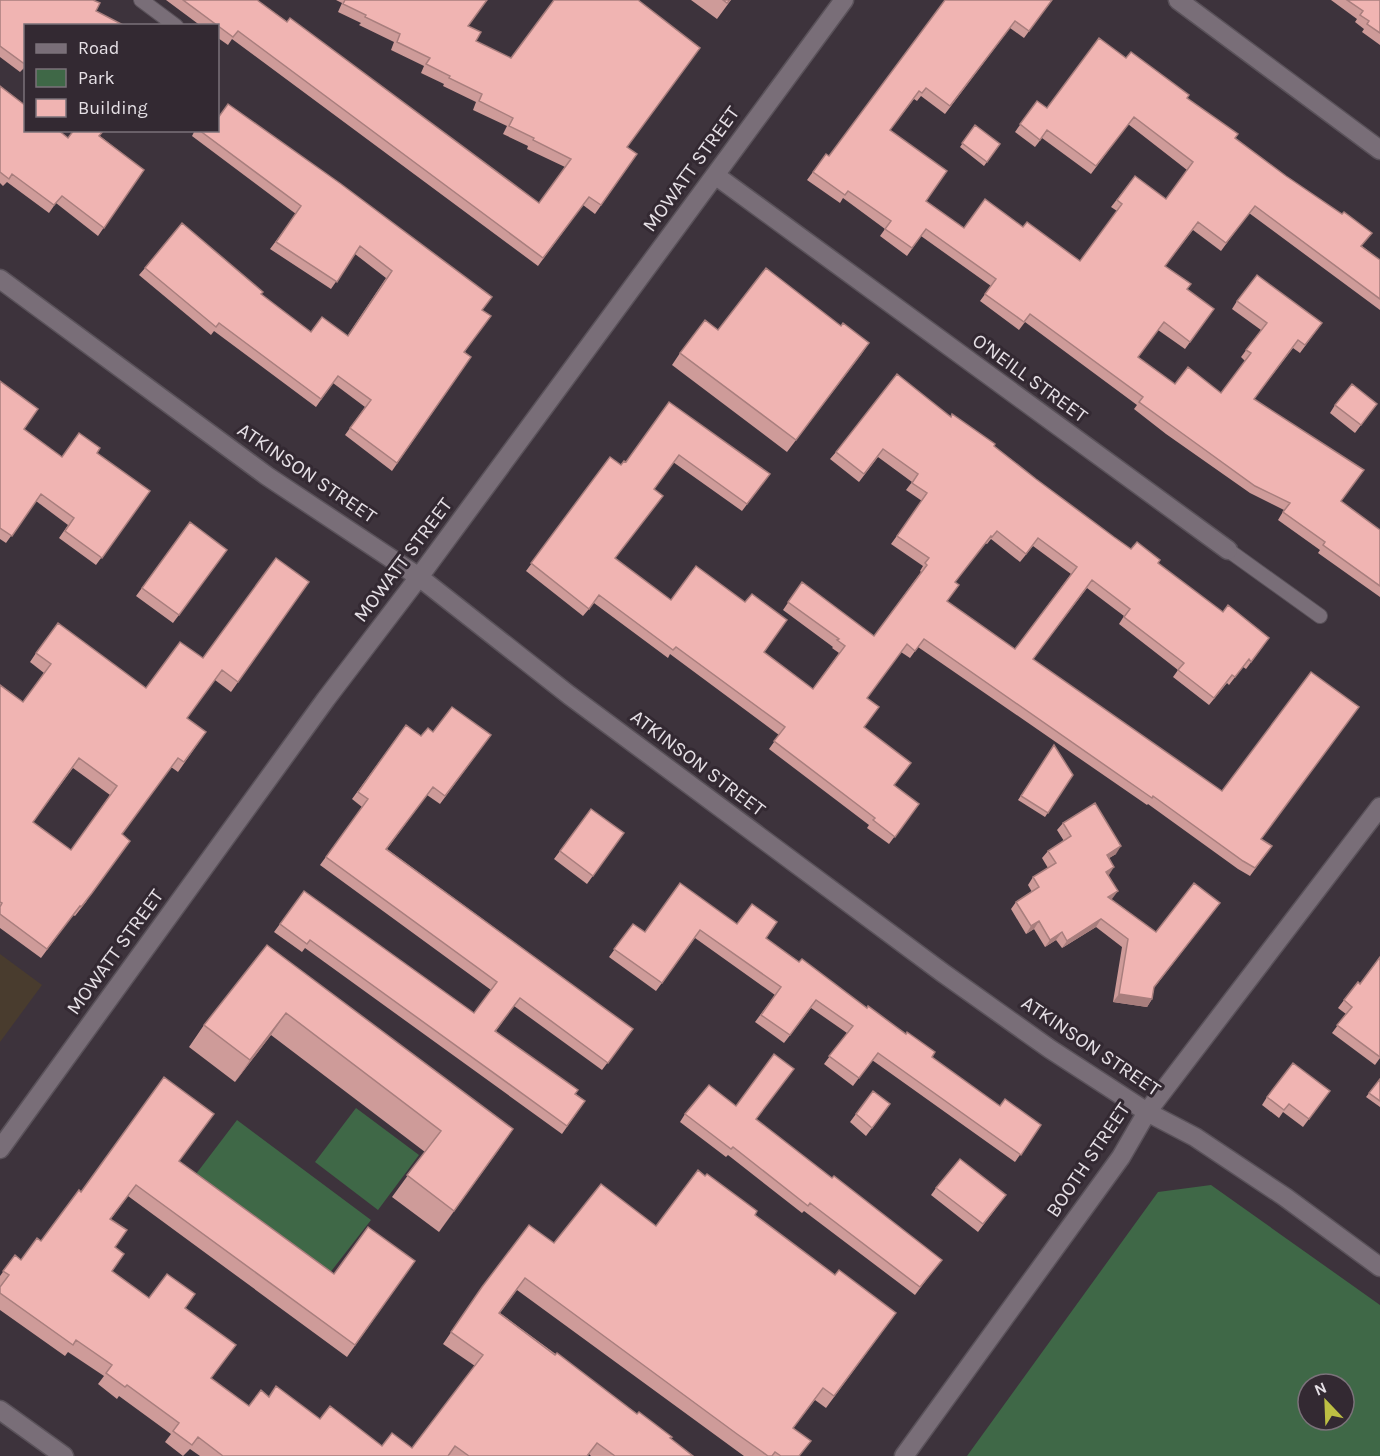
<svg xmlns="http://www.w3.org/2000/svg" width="1380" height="1456" font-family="Karla,sans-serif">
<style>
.education{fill:#493c2e}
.green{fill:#3f6847;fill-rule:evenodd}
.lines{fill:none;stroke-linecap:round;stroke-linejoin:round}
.lane-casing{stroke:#5a525a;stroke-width:16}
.street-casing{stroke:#5a525a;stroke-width:21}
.lane{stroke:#796e78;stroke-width:14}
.street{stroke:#796e78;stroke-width:18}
.wall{fill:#ce9b99;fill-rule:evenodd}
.shaded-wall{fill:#a87e7d}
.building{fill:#f0b4b2;stroke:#a87e7d;stroke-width:1.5;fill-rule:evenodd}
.labels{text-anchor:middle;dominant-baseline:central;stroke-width:6;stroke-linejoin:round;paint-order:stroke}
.street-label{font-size:20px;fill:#e6e0e6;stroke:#332932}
</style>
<rect width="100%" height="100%" fill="#3d333c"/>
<!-- education -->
<path class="education" d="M0 954 42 985 0 1042Z"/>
<!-- green -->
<path class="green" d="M356 1108 419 1155 378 1210 315 1162Z
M237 1120 371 1220 329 1274 196 1174Z
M1211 1185 1380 1305V1456H967L1158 1192ZM1308 1384H1344V1420H1308Z"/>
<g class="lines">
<!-- lane casing -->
<g class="lane-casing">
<path id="lane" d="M141 0 176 26
M1228 550 1320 616"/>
</g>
<!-- street casing -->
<g class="street-casing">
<path id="street" d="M1178 0 1380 150
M715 175 1228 550
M0 279 267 476 419 577 569 695 943 973 1050 1049 1147 1112 1195 1137 1285 1197 1380 1267
M0 1149 326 699 419 577 844 0
M0 1410 64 1456
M904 1456 1121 1157 1147 1112 1380 807"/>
</g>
<!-- lane -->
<use href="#lane" class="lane"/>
<!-- street -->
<use href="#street" class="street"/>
</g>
<!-- wall -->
<path class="wall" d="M0 0 26 26V66L20 72 0 57Z
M166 0H257L539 203 565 167 527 149 528 146 503 134 507 126 473 110 476 102 443 86 444 84 421 73 424 66 391 50 394 42 359 25 361 23 338 12 342 3 336 0H487L468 26 476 41 637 154 595 214 583 205 538 266 232 39 228 45 218 38V26H201Z
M691 0H731L717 19Z
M945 0H1052L1024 38 1010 28 945 114 921 96 917 101 914 99 890 130 926 201 964 228 1023 227 1080 261 1117 211 1111 207 1135 176 1166 199 1187 170 1128 124 1091 174 1042 138 1035 147 1015 132 1037 101 1047 108 1126 58 1187 98 1235 138 1362 246 1380 260V310L1249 213 1221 251 1193 230 1165 266 1187 289 1214 309 1185 349 1158 330 1138 357 1175 384 1221 393 1245 361 1241 357 1261 330 1232 309 1237 301 1322 323 1300 353 1293 348 1254 399 1341 501 1380 530V597L1318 553 1320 550 1278 520 1284 510 1250 493 1166 434 1134 409 1137 405 1025 322 1019 330 980 301 991 286 921 236 907 256 880 236 885 229 843 198 840 203 807 180 826 154 829 156Z
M1331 0H1380V45L1362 32 1364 29 1355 22 1357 19Z
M0 86 68 138 100 136 144 170 98 236 56 203 49 213 7 182 3 186 0 183Z
M975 125 1000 144 984 166 960 147Z
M195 130H218L483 310 465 352 471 357 392 471 345 435 365 407 333 383 316 407 214 331 211 335 139 275 145 268 261 294 311 332 348 335 386 278 355 254 331 289 270 249 296 214 192 136Z
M841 326 869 343 787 452 672 365 680 353 718 330Z
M0 381 24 429 62 457 97 453 150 491 96 565 59 538 68 525 36 501 6 543 0 539Z
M669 402 770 474 742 511 673 462 654 489 615 558 671 600 764 652 813 689 839 653 832 648 833 647 783 610 802 582 874 636 921 572 920 571 923 566 891 544 922 501 906 490 912 482 878 457 859 482 830 459 836 452 951 417 994 446 1036 479 1114 537 1131 549 1158 563 1264 645 1246 669 1243 667 1229 685 1227 683 1209 705 1173 677 1178 670 1119 624 1124 616 1087 588 1033 659 1261 839 1272 846 1250 876 1238 869 1148 804 1147 805 918 647 910 658 901 652 867 698 864 727 894 785 919 804 889 844 867 828 869 825 769 749 779 735 670 654 668 658 594 603 583 616 526 571 610 457 621 465 626 462ZM991 539 1020 562 1033 546 1071 574 1015 649 947 601 955 582 985 543 987 544Z
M1377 404 1355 433 1330 413 1335 405Z
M190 522 227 550 173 623 136 596Z
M309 582 231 692 215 680 187 718 206 732 178 772 171 767 122 834 86 902 75 916 73 915 41 958 0 928V685L23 702 44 673 30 662 36 653 146 688 203 658ZM73 768 110 795 71 850 33 822Z
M406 725 421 736 433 732 491 735 440 804 427 795 387 849 633 1029 602 1070 514 1006 496 1031 585 1101 562 1134 305 948 302 952 274 932 304 891 474 1013 491 990 320 865 362 807 352 799Z
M1054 745 1073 775 1045 817 1018 800Z
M591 809 624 833 587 884 554 859Z
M1063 823 1116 854 1109 858 1108 875 1112 899H1111L1156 932 1220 903 1154 988 1152 999 1147 1007 1113 1002 1122 947 1096 927 1062 948 1056 940 1045 947 1034 929 1026 934 1011 909 1016 902 1032 892 1028 885 1033 877 1048 868 1042 858 1048 851 1064 841 1057 830Z
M633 924 645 932 737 924 766 938 1000 1106 1041 1125 1015 1162 872 1060 853 1086 824 1064 847 1033 811 1008 784 1043 755 1022 775 995 695 938 656 991 609 957Z
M267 945 513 1129 439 1232 392 1197 425 1152 271 1035 235 1082 189 1047 204 1025Z
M1380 957V1058L1375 1065 1332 1033 1346 1014 1338 1008 1344 1000 1360 984Z
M1380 1079V1107L1366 1097Z
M873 1091 890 1104 866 1136 850 1122Z
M1330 1091 1303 1127 1283 1112 1279 1118 1262 1105 1267 1097Z
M736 1106 756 1119 936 1267 915 1295 804 1211 802 1213 728 1155 726 1157 680 1122 685 1114Z
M179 1161 334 1274 415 1261 347 1357 128 1196 111 1219 115 1247 112 1271 149 1298 186 1308 211 1378 249 1406 269 1397 382 1446 412 1448 475 1366 443 1344 482 1287 554 1243 656 1226 755 1215 835 1275 896 1313 826 1408 815 1400 793 1428 800 1456H744L517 1290 500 1313 670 1438 693 1456H591L589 1454 588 1456H200L190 1449 183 1456 165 1442 171 1434 119 1396 117 1399 98 1384 104 1376 68 1352 65 1356 0 1310V1276L15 1255 21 1260 41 1241 81 1192Z
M936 1188 1000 1203 978 1232 931 1195Z"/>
<!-- shaded-wall -->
<path class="shaded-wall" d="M869 343 861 355 787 452 796 440Z
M1121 846 1116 854 1101 863 1107 855Z
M1114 867 1109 875 1101 880 1106 872Z
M1118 891 1112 899 1103 905 1108 897Z
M1101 919 1096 927 1062 948 1067 941Z
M1039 921 1034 929 1026 934 1031 926Z
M1062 932 1056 940 1045 947 1050 940Z
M1119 994 1152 999 1147 1007 1113 1002Z
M286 1013 271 1035 235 1082 250 1060Z
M513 1129 498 1151 439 1232 454 1211Z"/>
<!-- building -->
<path class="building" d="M0 0H93L100 3 96 11 125 26H26V65L0 46Z
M183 0H257L287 22 290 18 539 203 571 159 533 140 534 138 509 126 513 118 479 101 482 94 449 78 450 76 426 64 430 58 397 42 400 34 365 17 366 15 343 4 345 0H487L468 26 481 32 476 41 511 58 554 0H638L700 48 627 147 637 154 601 205 589 197 543 258 238 31 233 37Z
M723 0H730L727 3Z
M945 0H1052L1029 31 1015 21 950 106 926 88 922 93 919 91 890 130 947 171 926 201 964 228 985 199 1023 227 1027 222 1080 261 1122 204 1117 200 1135 176 1166 199 1193 162 1134 117 1096 166 1047 130 1040 140 1020 124 1037 101 1047 108 1099 38 1126 58 1131 52 1189 95 1187 98 1238 134 1235 138 1286 176 1342 214 1344 212 1372 233 1361 246 1380 260V299L1255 206 1226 243 1198 222 1165 266 1191 284 1187 289 1214 309 1190 342 1164 322 1138 357 1175 384 1188 367 1221 393 1251 353 1246 350 1267 323 1237 301 1257 275 1322 323 1305 345 1298 340 1254 399 1364 470 1341 501 1380 530V586L1323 545 1325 542 1283 512 1290 503 1255 486 1172 426 1139 402 1143 397 1030 314 1024 322 985 294 996 279 926 229 912 248 885 229 891 221 848 191 845 195 813 172 826 154 829 156Z
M1347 0H1380V33L1367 24 1369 21 1360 15 1363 11Z
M0 86 26 106V130H58L68 138 74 130H104L99 136 144 170 104 228 62 196 54 205 12 174 9 179 0 172Z
M228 104 341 184 492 297 482 310 491 316 464 352 471 357 397 463 350 428 371 400 338 376 321 399 219 323 216 327 145 268 182 223 263 292 261 294 311 332 322 317 348 336 392 271 360 246 337 282 276 242 301 206 199 130H218V117V118Z
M975 125 1000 144 987 162 962 143Z
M766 268 841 326 843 323 869 343 796 440 680 353 705 320 718 330Z
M897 374 951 417 952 414 995 444 994 446 1036 479 1114 537 1131 549 1137 542 1160 560 1158 563 1223 612 1228 605 1269 638 1251 662 1249 659 1235 677 1232 675 1214 698 1178 670 1184 663 1124 617 1130 609 1092 580 1033 659 1222 791 1311 672 1359 707 1261 839 1272 846 1255 868 1243 861 1153 796 1152 798 924 639 915 651 907 644 867 698 879 707 864 727 911 763 894 785 919 804 895 837 873 820 875 818 774 741 785 727 676 647 673 650 599 595 589 609 531 563 610 457 621 465 624 461 626 462 669 402 770 474 747 504 679 455 654 489 663 496 615 558 671 600 696 566 745 602 752 594 787 620 764 652 813 689 845 646 837 640 839 639 788 602 802 582 874 636 927 565 925 563 929 558 897 536 927 493 912 483 918 474 883 449 864 474 836 452ZM997 531 1026 554 1038 538 1077 567 1015 649 947 601 959 585 955 582 991 536 992 537Z
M0 381 38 409 24 429 62 457 79 433 100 448 97 453 150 491 102 558 65 531 74 518 41 494 12 536 0 528Z
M1352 384 1377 404 1361 425 1335 405Z
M190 522 227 550 179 615 142 588Z
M276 558 309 582 238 682 222 670 187 718 206 732 184 762 178 758 122 834 130 841 92 893 81 907 80 906 47 949 0 914V907L2 903 0 902V685L23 702 51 664 36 653 58 623 146 688 180 642 203 658ZM79 758 117 786 71 850 33 822Z
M452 707 491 735 445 796 433 787 386 849 633 1029 608 1063 520 998 495 1031 578 1090 575 1094 585 1101 567 1126 310 940 307 944 280 924 304 891 474 1013 497 982 326 857 368 799 358 792 406 725 421 736 428 728 433 732Z
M1054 745 1073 775 1048 813 1021 796Z
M1095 803 1121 846 1107 855 1114 867 1106 872 1118 891 1108 897 1156 932 1194 883 1220 903 1154 987 1152 999 1119 994 1128 939 1101 919 1067 941 1062 932 1050 940 1039 921 1031 926 1016 902 1039 887 1033 877 1056 863 1048 851 1071 836 1063 823Z
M591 809 624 833 593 876 560 851Z
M680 883 737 924 752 904 777 922 766 938 799 962 802 959 867 1008 868 1006 906 1034 907 1032 935 1052 932 1057 1000 1106 1005 1099 1041 1125 1021 1155 878 1053 859 1078 829 1056 853 1026 816 1000 790 1035 761 1015 781 987 700 930 662 983 614 949 633 924 645 932Z
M267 945 513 1129 454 1211 407 1175 441 1131 286 1013 250 1060 204 1025Z
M1380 957V1057L1337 1025 1352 1007 1344 1000 1358 982 1360 984Z
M774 1054 794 1069 756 1119 832 1178 834 1176 942 1260 920 1287 810 1203 808 1206 733 1147 731 1149 685 1114 709 1085 736 1106Z
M1293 1063 1330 1091 1309 1119 1289 1104 1284 1110 1267 1097Z
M164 1077 214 1114 179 1161 334 1274 368 1227 415 1261 355 1345 136 1185 110 1219 127 1230 115 1247 124 1254 112 1271 149 1298 167 1274 195 1294 185 1308 236 1345 211 1378 249 1406 261 1390 269 1397 276 1386 320 1419 330 1406 382 1446 392 1433 412 1448 483 1355 451 1332 482 1287 529 1225 554 1243 601 1184 656 1226 698 1170 705 1176 707 1174 757 1211 755 1215 835 1275 839 1270 896 1313 834 1396 823 1388 793 1428 811 1441 799 1456H781L775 1452 772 1456H768L737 1434 525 1278 499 1313 555 1355 557 1353 637 1414 639 1412 672 1437 670 1438 693 1456H615L597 1443 587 1456H469L455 1446 448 1456H223L198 1437 192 1445 173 1431 179 1423 127 1385 125 1387 106 1373 112 1365 76 1340 73 1345 0 1293V1287L9 1275 3 1271 15 1255 21 1260 37 1238 41 1241 79 1190 81 1192Z
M1380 1079V1101L1369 1093Z
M873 1091 890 1104 872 1128 856 1114Z
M960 1159 1006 1195 983 1224 936 1188Z"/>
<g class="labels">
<!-- street labels -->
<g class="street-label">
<text transform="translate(691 169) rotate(-54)">MOWATT STREET</text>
<text transform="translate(1030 378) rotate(36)">O'NEILL STREET</text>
<text transform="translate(307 473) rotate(34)">ATKINSON STREET</text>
<text transform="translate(403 560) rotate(-53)">MOWATT STREET</text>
<text transform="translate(698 763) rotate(37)">ATKINSON STREET</text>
<text transform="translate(115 952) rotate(-54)">MOWATT STREET</text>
<text transform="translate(1091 1046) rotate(34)">ATKINSON STREET</text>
<text transform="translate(1088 1160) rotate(-56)">BOOTH STREET</text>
</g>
</g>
<!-- legend -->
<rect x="24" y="24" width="195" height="108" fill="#332932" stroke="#7b727a" stroke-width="1.5"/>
<rect x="36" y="44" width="30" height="9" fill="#796e78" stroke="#7b727a" stroke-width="1.5"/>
<text x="78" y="54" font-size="18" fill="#e6e0e6">Road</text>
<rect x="36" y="69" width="30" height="18" fill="#3f6847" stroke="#7b727a" stroke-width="1.5"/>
<text x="78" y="84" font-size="18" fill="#e6e0e6">Park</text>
<rect x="36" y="99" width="30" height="18" fill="#f0b4b2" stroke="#7b727a" stroke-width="1.5"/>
<text x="78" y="114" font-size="18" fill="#e6e0e6">Building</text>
<!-- north arrow -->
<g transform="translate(1326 1402) rotate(337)"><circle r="28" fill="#332932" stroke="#7b727a" stroke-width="1.5"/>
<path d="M0-4.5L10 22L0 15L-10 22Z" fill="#bdbf43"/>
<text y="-9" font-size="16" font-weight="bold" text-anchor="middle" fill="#e6e0e6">N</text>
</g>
</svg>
